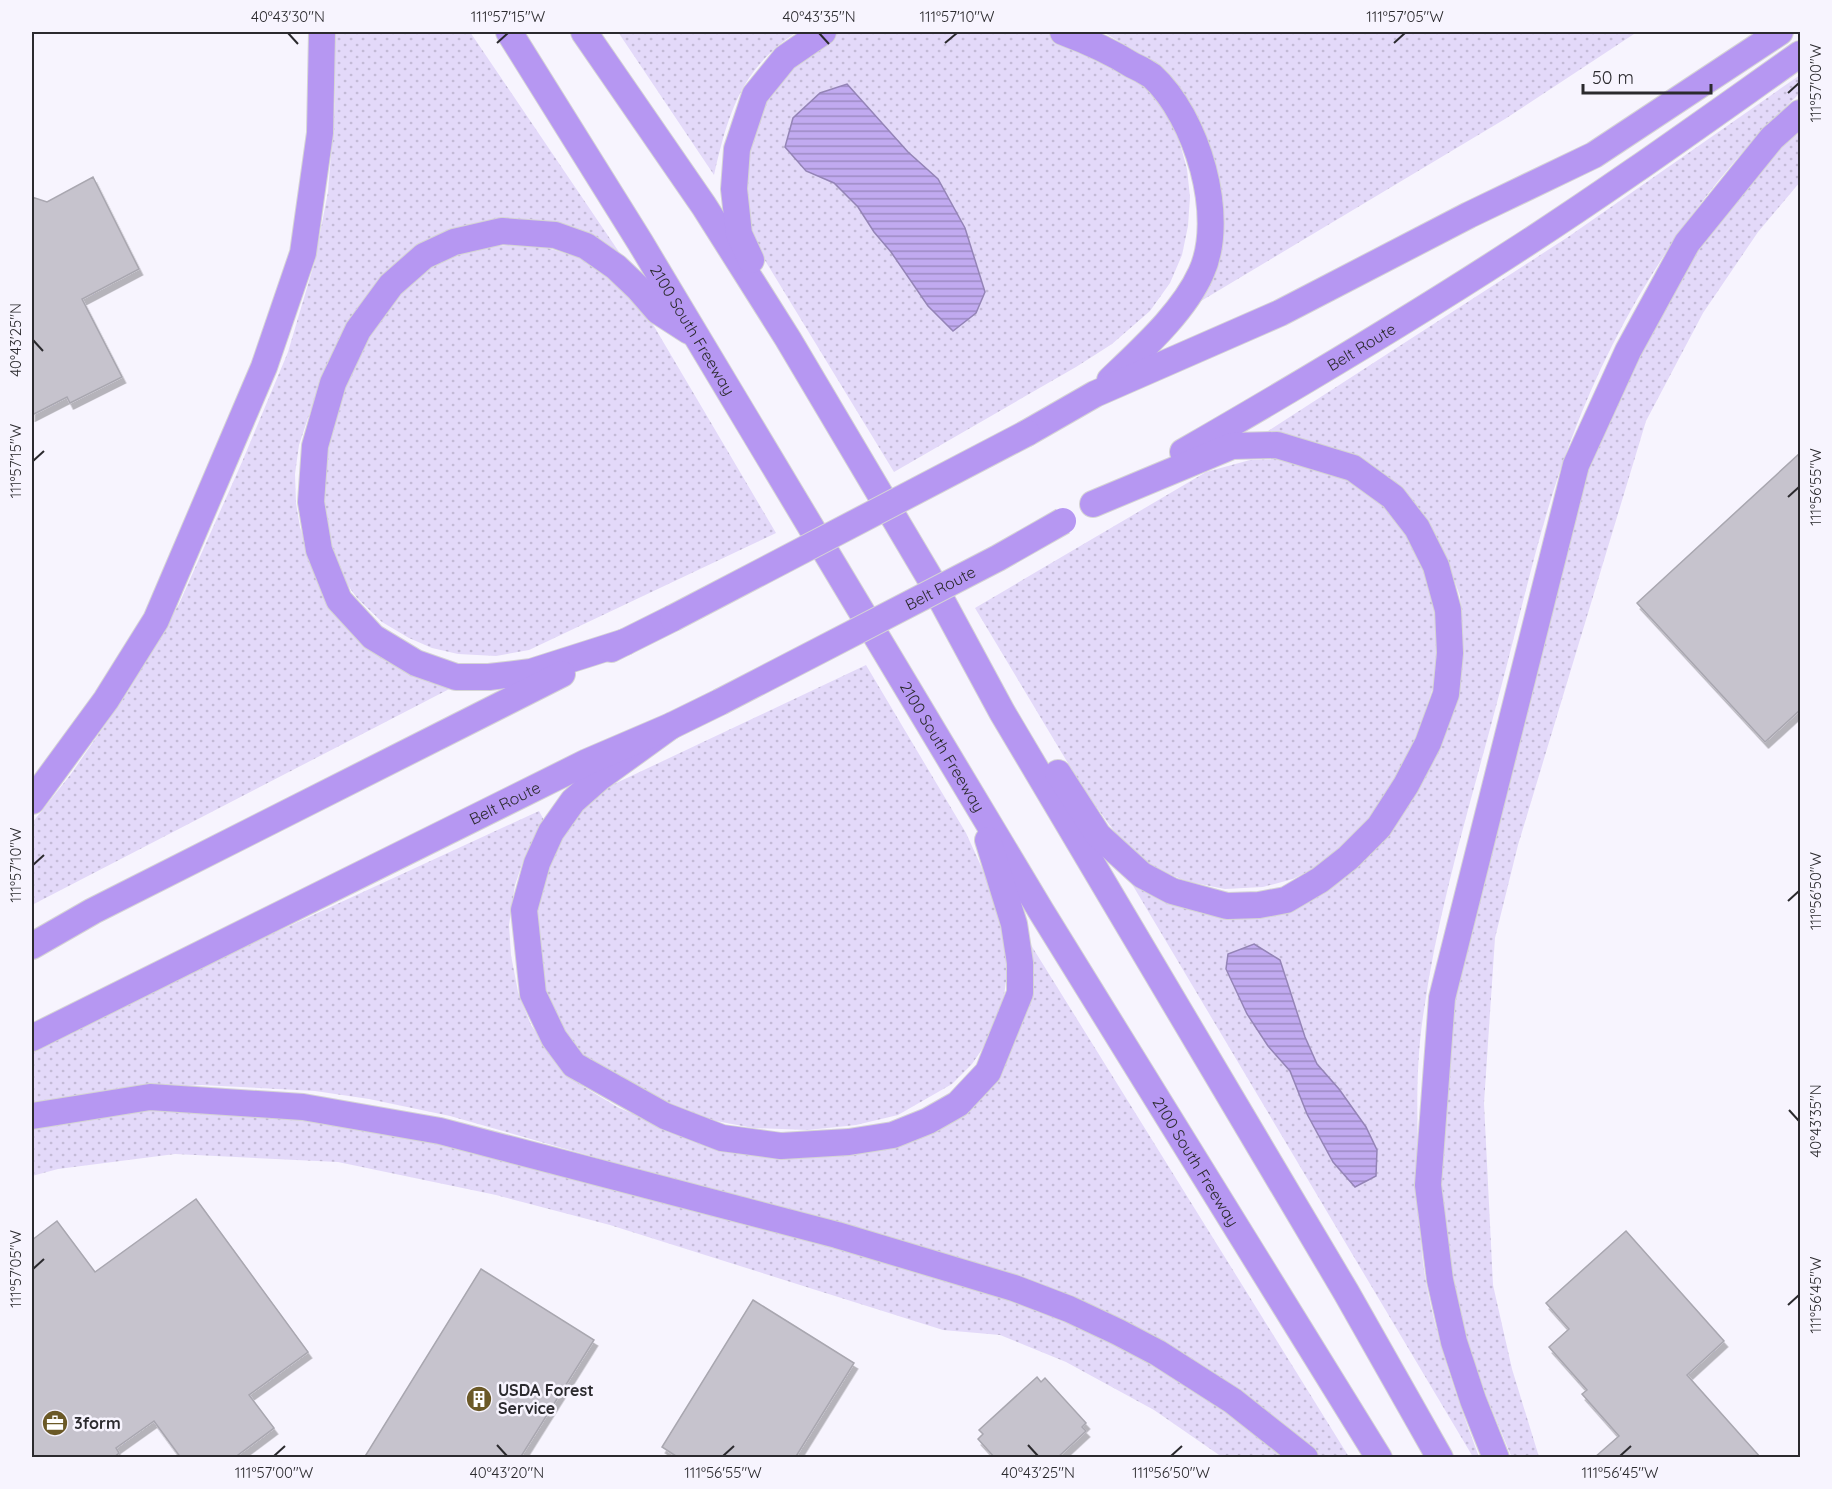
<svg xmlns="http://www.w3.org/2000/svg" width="1832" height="1489" font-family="Quicksand,sans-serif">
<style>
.grass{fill:url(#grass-dots)}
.water{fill:url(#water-rules);stroke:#9484b6;stroke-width:1.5}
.building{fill:#c6c3cd;stroke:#a9a7b0;stroke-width:1.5;filter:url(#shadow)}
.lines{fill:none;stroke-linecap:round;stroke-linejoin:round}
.highway-casing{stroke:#d5d4d5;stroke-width:28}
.highway{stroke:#b697f2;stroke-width:26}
.highway-bridge-casing{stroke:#d5d4d5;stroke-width:28;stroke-linecap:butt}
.highway-bridge{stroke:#b697f2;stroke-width:26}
.ticks{fill:none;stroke:#2b2a2e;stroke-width:2}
.labels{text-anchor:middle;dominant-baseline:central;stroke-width:5;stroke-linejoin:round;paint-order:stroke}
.street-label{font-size:16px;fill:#2b2a2e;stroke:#f7f4fe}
.poi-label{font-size:16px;font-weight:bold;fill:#2b2a2e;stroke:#f7f4fe;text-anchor:start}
.neatline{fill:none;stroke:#2b2a2e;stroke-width:2}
.ticks-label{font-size:15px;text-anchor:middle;fill:#2b2a2e}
</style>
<defs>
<pattern id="grass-dots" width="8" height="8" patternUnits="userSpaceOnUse" patternTransform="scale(1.5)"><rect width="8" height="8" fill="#e3d9f9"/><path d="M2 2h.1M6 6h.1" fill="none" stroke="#c3bad6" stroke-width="1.8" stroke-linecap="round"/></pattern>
<pattern id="water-rules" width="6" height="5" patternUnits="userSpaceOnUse" patternTransform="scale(1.5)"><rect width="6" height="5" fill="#c1aaf0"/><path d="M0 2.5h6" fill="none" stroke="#9d8bc3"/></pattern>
<filter id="shadow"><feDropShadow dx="3.5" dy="6" stdDeviation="0" flood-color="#0004"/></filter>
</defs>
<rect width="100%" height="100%" fill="#f7f4fe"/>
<!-- grass -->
<path class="grass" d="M333 32H470L619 252 582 232 448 234 328 368 308 418 299 445 295 474 296 503 300 527 310 557 343 613 457 685 32 905V823L71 774 127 693 179 604 242 462 288 352 314 264 328 192 335 104Z
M618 32H797C741 68 728 114 714 175Z
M828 32H1051L1133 74 1151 92 1168 117 1179 140 1187 169 1190 197 1188 226 1182 255 1170 283 1150 311 1112 344 1076 367 894 472 752 239 745 214 743 148 762 97Z
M1103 32H1637L1505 119 1201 301 1195 292 1212 222 1160 74 1135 51Z
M1800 75V93C1698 189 1620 308 1571 440 1540 522 1522 610 1499 695 1472 799 1439 903 1424 1010 1415 1065 1417 1123 1419 1179 1420 1213 1420 1248 1426 1282 1437 1342 1458 1400 1479 1457H1473L1126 874 1226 909 1355 864 1462 649 1460 596 1443 551 1426 520 1274 441 1268 431 1568 237Z
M1800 117V182L1758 232 1703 313 1646 421 1518 845 1495 938 1484 1103 1493 1285 1512 1369 1539 1457 1512 1458 1487 1398 1465 1334 1453 1282 1440 1198 1447 998 1578 481 1670 281Z
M508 245 544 247 582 258 608 272 645 311 776 533 529 650 496 656 458 654 432 648 409 638 382 622 357 598 338 572 323 541 314 476 347 372 393 298 428 267 453 256 476 248Z
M1281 459 1350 479 1382 501 1421 548 1441 612 1437 675 1421 725 1399 773 1368 820 1349 843 1321 865 1293 879 1263 887 1225 889 1190 882 1156 870 1125 846 1084 790 975 608 1206 472 1250 460Z
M866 665 966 833 992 890 1006 927 1009 959 1003 1003 991 1036 972 1064 952 1084 898 1115 856 1125 808 1130 753 1128 706 1119 665 1106 593 1069 545 1009 528 934 543 862 588 802 610 786Z
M539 811 545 822 525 856 515 885 509 925 511 955 518 992 531 1025 559 1064 584 1087 619 1108 673 1130 830 1148 968 1101 1032 965 1031 945 1349 1457H1320L1290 1432 1176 1353 657 1175 450 1116 369 1099 315 1091 202 1085 120 1090 32 1103V1049L155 988Z
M155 1106 421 1129 984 1287 1062 1316 1142 1355 1194 1387 1286 1457H1222L1154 1410 1066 1362 1000 1335 943 1330 610 1225 496 1195 338 1162 175 1154 58 1169 32 1176V1124Z"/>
<!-- water -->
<path class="water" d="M847 84 908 152 938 179 965 228 985 292 976 313 953 331 928 306 891 252 874 232 858 207 834 183 806 171 785 147 793 118 820 93Z
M1254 944 1280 960 1305 1037 1317 1064 1339 1089 1366 1127 1377 1150 1376 1176 1355 1187 1333 1162 1307 1114 1290 1071 1268 1046 1247 1014 1226 969 1228 954Z"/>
<!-- building -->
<path class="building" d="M93 177 139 269 82 299 122 377 70 403 67 397 32 415V197L47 202Z
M1800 453V710L1765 742 1637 603Z
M196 1199 308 1352 249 1395 274 1428 234 1458H181L154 1421 116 1448 119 1453 113 1458H32V1240L57 1221 95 1272Z
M1626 1231 1724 1341 1687 1375 1761 1458H1594L1619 1436 1582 1394 1587 1390 1549 1347 1569 1329 1546 1303Z
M481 1269 594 1340 520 1458H364Z
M753 1300 854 1363 795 1458H679L662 1447Z
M1037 1377 1041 1382 1045 1378 1086 1423 1082 1427 1086 1431 1057 1458H995L978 1439 983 1434 979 1430Z"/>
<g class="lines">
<!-- highway casing -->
<g class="highway-casing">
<g id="highway">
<path id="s1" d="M509 32 640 242 1041 911 1379 1458"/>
<path d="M584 32 704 206 788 339 928 575 1002 712 1346 1292 1440 1458"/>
<path d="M1063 32C1087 41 1110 51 1132 65 1139 68 1146 72 1152 76 1197 117 1227 217 1201 273 1183 313 1141 350 1110 380"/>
<path d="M751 260 739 234 734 189 737 149 755 95 785 58 823 32"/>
<path d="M1027 433 1095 394 1280 313 1469 215 1594 155 1780 32"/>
<path id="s2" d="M1183 452C1294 388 1405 322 1513 252 1611 189 1705 121 1800 54"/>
<path d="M625 642 531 672 489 677H456L416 663 373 637 339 600 319 550 311 502 315 446 333 383 358 330 391 285 424 256 454 242 502 231 555 235 586 246 616 267 638 288 658 311 689 331"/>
<path d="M611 649 673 618"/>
<path d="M671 726 599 778 573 801 551 832 537 863 524 910 533 994 554 1038 574 1065 665 1116 722 1138 781 1146 849 1142 893 1135 928 1121 958 1104 988 1072 1020 993V963L1014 924 988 840"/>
<path d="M1058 773 1098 835 1142 875 1172 891 1227 906 1259 905 1286 900 1320 880 1348 858 1379 827 1406 785 1428 743 1446 694 1450 653 1448 610 1436 566 1417 528 1393 497 1353 468 1277 445 1232 446 1093 504"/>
<path d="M32 801 106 700 156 620 264 367 303 253 320 133 322 32"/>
<path d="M32 946 93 911 562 674"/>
<path id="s3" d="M32 1038 587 762 671 726 720 702"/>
<path d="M32 1116 150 1097 303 1107 440 1131 837 1235 1014 1288 1069 1309 1118 1332 1158 1353 1233 1401 1305 1458"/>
<path d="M1496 1458 1473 1400 1454 1342 1440 1280 1428 1185 1442 998 1576 465 1628 351 1687 243 1772 138 1800 113"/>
</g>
</g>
<!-- highway -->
<use href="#highway" class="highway"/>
<!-- highway-bridge casing -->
<g class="highway-bridge-casing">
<g id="highway-bridge">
<path d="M673 618 1027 433"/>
<path id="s4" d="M720 702 998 558 1063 521"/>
</g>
</g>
<!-- highway-bridge -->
<use href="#highway-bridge" class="highway-bridge"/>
</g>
<!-- ticks -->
<path class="ticks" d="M288 33 298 44M819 33 829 44M497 43 508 33M945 43 957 33M1394 43 1405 33M1788 93 1799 83M33 340 43 351M33 461 44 451M1788 497 1799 487M33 865 44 855M1788 901 1799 891M1789 1110 1799 1121M33 1269 44 1259M1788 1305 1799 1295M497 1445 507 1456M1028 1445 1038 1456M274 1456 285 1446M723 1456 734 1446M1171 1456 1182 1446M1620 1456 1631 1446"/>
<!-- icons -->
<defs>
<g id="building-disc" transform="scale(1.35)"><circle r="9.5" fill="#6b5927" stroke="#f7f4fe"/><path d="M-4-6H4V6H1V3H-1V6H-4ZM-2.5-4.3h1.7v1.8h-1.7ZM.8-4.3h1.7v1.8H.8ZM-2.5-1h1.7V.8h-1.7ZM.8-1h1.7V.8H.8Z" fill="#fff"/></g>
<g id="office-disc" transform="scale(1.35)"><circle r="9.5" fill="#6b5927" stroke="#f7f4fe"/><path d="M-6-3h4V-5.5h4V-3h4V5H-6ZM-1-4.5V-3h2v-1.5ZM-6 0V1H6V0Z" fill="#fff"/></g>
</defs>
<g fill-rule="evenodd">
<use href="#building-disc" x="479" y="1399"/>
<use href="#office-disc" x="55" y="1423"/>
</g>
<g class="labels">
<!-- street labels -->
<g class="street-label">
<text stroke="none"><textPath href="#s1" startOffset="350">2100 South Freeway</textPath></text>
<text stroke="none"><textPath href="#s2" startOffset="207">Belt Route</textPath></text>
<text stroke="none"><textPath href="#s4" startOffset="248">Belt Route</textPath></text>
<text stroke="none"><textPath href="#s1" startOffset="836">2100 South Freeway</textPath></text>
<text stroke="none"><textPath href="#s3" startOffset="528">Belt Route</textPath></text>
<text stroke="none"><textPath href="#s1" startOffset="1322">2100 South Freeway</textPath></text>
</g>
<!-- poi labels -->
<g class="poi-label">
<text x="498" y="1390">USDA Forest<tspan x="498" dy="18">Service</tspan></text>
<text x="74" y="1423">3form</text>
</g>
</g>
<!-- border -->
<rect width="1832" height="1489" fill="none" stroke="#f7f4fe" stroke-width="66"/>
<!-- scale -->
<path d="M1583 84v9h128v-9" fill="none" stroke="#2b2a2e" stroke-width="3"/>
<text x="1592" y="84" font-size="18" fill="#2b2a2e" stroke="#f7f4fe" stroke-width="4.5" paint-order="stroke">50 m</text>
<rect x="33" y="33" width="1766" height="1423" class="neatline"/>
<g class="ticks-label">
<text x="288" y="22">40°43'30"N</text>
<text x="508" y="22">111°57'15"W</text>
<text x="819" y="22">40°43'35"N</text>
<text x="957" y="22">111°57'10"W</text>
<text x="1405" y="22">111°57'05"W</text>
<text transform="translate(1816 83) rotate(-90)" y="5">111°57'00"W</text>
<text transform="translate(16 340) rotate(-90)" y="5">40°43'25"N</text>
<text transform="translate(16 461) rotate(-90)" y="5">111°57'15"W</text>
<text transform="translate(1816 487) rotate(-90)" y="5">111°56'55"W</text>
<text transform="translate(16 865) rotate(-90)" y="5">111°57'10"W</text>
<text transform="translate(1816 891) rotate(-90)" y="5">111°56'50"W</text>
<text transform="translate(1816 1121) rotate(-90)" y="5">40°43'35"N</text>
<text transform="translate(16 1269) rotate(-90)" y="5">111°57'05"W</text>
<text transform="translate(1816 1295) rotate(-90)" y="5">111°56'45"W</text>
<text x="274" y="1478">111°57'00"W</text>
<text x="507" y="1478">40°43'20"N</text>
<text x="723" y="1478">111°56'55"W</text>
<text x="1038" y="1478">40°43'25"N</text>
<text x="1171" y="1478">111°56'50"W</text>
<text x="1620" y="1478">111°56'45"W</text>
</g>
</svg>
